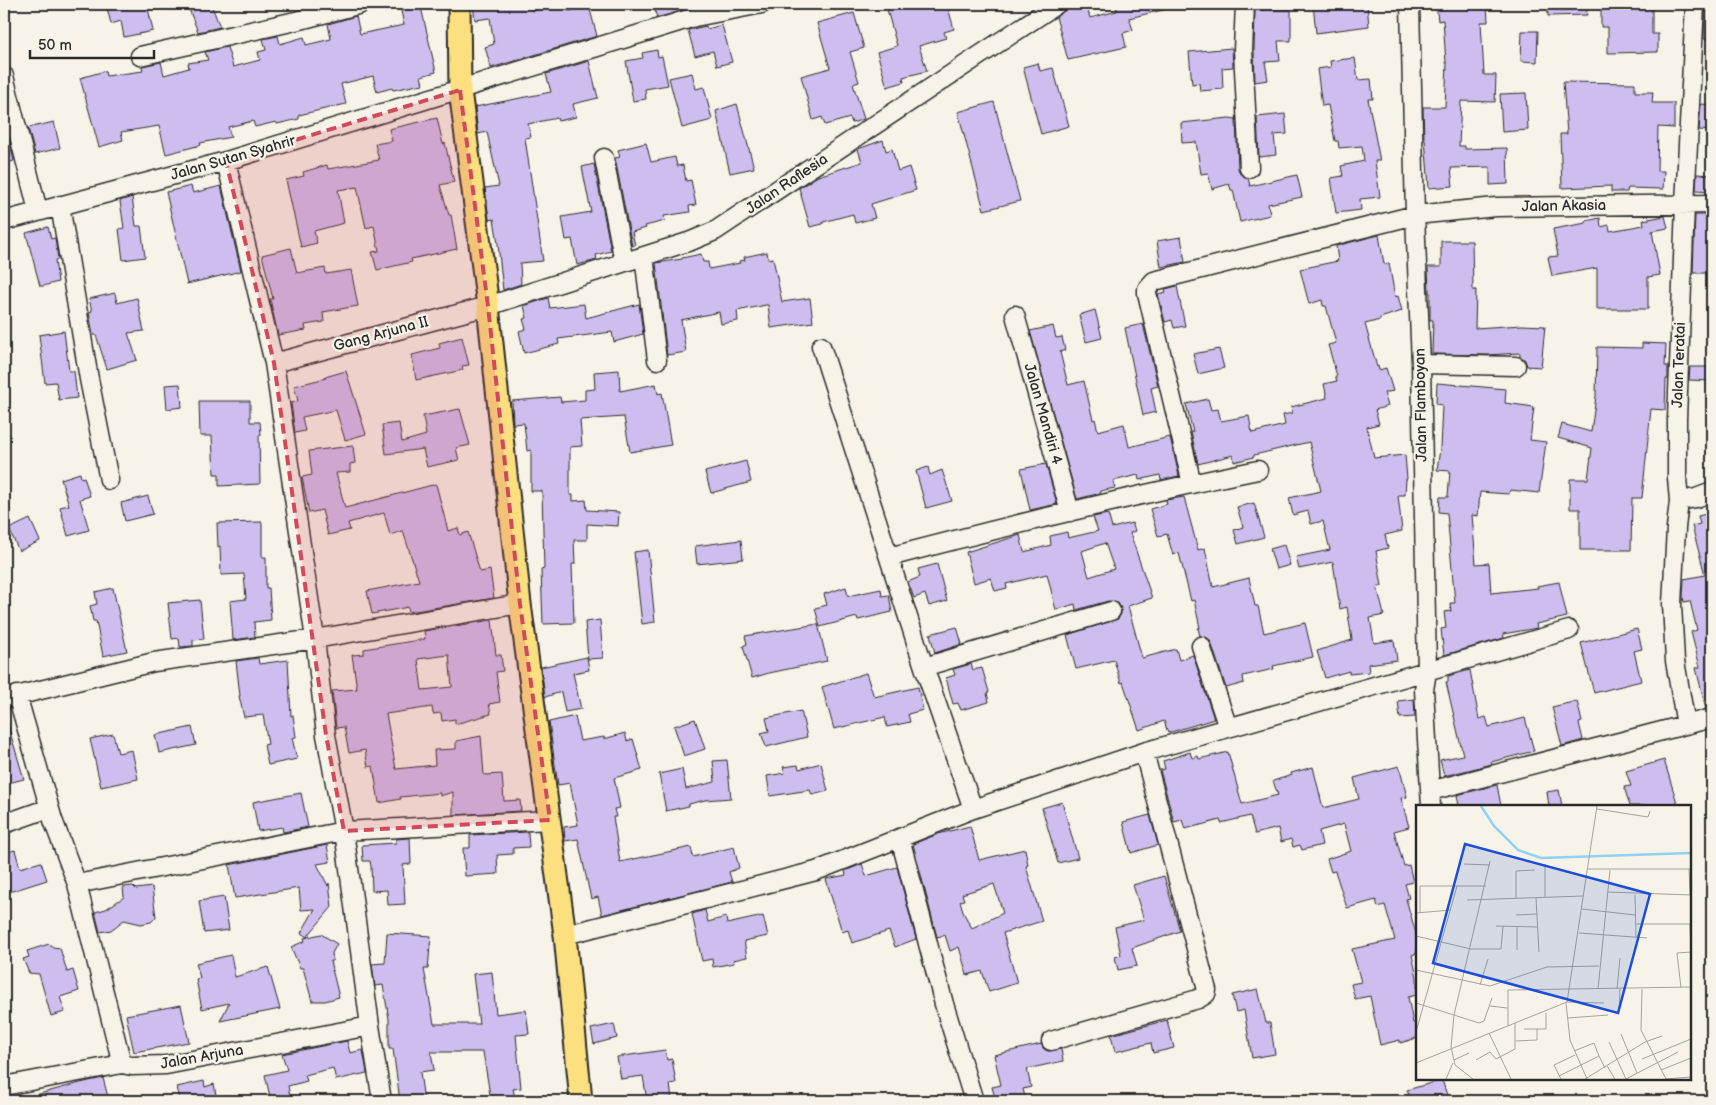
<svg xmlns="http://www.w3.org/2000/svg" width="1716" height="1105" font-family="'Balsamiq Sans',sans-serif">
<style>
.building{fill:#cebeef;stroke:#2b2b2b;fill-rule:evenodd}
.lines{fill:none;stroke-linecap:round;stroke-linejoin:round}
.minor-casing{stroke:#2b2b2b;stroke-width:21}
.major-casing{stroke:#2b2b2b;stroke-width:25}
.minor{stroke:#f7f3e8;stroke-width:18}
.major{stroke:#fce080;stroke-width:21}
.marked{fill:#d1495b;fill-opacity:0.2;stroke:#d1495b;stroke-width:4;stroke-dasharray:10 6;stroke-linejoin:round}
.labels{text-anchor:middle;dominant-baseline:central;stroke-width:4.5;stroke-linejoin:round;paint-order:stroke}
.street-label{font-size:15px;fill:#2b2b2b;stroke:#f7f3e8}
.inset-river{fill:none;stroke:#91d1f3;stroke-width:2.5}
.inset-road{fill:none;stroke:#a5a39c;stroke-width:1}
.view{fill:#1d4ed8;fill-opacity:0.15;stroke:#1d4ed8;stroke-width:2.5}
.inset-edge{fill:none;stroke:#2b2b2b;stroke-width:2.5}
</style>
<rect width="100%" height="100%" fill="#f7f3e8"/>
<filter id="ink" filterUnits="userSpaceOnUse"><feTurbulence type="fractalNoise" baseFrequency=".02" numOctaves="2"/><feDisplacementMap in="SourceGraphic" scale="10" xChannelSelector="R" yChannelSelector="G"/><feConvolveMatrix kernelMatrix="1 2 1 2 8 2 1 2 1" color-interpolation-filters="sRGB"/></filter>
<g filter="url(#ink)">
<!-- building -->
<path class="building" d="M106 4H147L153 31 124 37 121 21 111 24Z
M187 4H211L220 27 198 32Z
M473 4H514L515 6 532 4 533 11 561 4H567L569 11 589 6 597 36 491 68 485 47 494 44 490 18 475 20Z
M653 4H701V5L657 18Z
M894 4H947L954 29 944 32 946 38 919 46 927 71 903 77 904 82 887 87 877 52 897 46 886 6Z
M1068 4H1086L1090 18 1117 11 1116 4H1166L1167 9 1129 18 1133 30 1123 33 1126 47 1068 60 1056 17 1066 9Z
M1313 4H1367L1369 26 1316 33Z
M1436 4H1487L1488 22H1481L1484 75H1496L1495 102 1461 101 1459 146H1465V149L1507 148 1508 184 1490 185V167L1451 168 1453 186 1429 188 1425 139H1424L1423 107H1445L1447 63H1446L1443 20 1438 21Z
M1547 4H1586L1587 15 1548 16Z
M1601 4H1652V34H1658V52L1608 53V27H1601Z
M421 7 436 72 421 76 423 84 393 90 392 88 377 92 373 76 341 84 346 104 299 115V119L277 124 276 122 255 127 253 121 228 127 231 137 200 143 201 145 166 154 159 126 121 132 123 140 99 147 80 78 105 71 106 76 143 71 142 66 161 62 164 75 189 68 188 63 208 60 205 52 227 47 233 67 260 60 258 52 266 50 263 39 278 36 280 44 304 37 306 45 331 39 328 24 356 16 360 34 404 25 401 11Z
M1255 10H1291V41H1278L1280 61 1265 62 1268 80 1255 82 1254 50Z
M1705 10H1712V39H1704Z
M854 13 864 48 850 52 859 82 853 84 864 119 852 123 850 118 825 125 822 117 813 120 801 76 830 68 817 23Z
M722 25 732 62 717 66 713 51 695 56 688 30 706 26 707 29Z
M1522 31H1538L1537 62 1521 61Z
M1232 48 1233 67 1222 68 1223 89 1200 91 1199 83 1192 84 1189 52Z
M657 50 658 57 662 56 668 85 645 89 646 99 633 101 626 61 643 58 642 53Z
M1355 58 1358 80 1371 79 1373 99H1368L1380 161H1375L1380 197 1360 199 1361 210 1336 213 1331 178 1343 176 1341 166 1364 161 1362 146 1339 148 1338 141H1335L1328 105 1322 106 1317 69 1331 67 1330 61Z
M589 61 598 98 573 104 576 117 558 121 557 118 528 124 531 137 525 138 543 261 520 263 521 284 503 290 498 244 494 219 489 220 485 188 499 186 487 132 478 134 475 107 551 92 546 74Z
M1038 63 1040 71 1053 68 1069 126 1041 134 1023 67Z
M692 73 696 89 704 87 712 120 682 128 669 78Z
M1563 82 1635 83V92H1653L1652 103H1674V128L1658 127 1657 171H1664L1663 189 1628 188 1627 192H1611V186L1562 188 1560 134H1567Z
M1526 93 1528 130 1502 132 1500 94Z
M994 102 1020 201 984 210 958 112Z
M737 104 754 168 730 173 716 111Z
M1701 104 1712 105V131L1699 130Z
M1285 114 1287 134 1274 135 1276 155 1259 157 1257 117Z
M437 118 443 144 445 143 454 182 440 185 449 215H451L457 249 411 259 412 262 377 270 372 252 379 251 374 226 366 228 357 187 338 190 344 223 314 231 317 243 301 247 286 180 304 176 303 172 327 165 328 169 379 160 375 144 392 141 389 129Z
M1229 118 1236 119 1238 169 1240 174 1248 178 1250 186 1297 175 1302 197 1268 204 1270 215 1240 222 1233 190H1231L1229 184 1212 189 1208 173 1201 174 1196 142 1182 143 1181 123Z
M54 122 60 148 35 154 28 128Z
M7 133 14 161 4 164V134Z
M883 140 886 151 892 149 898 171 909 167 916 190 871 204 875 218 855 223 853 214 823 222V224L810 227 799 188 818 176 862 162 858 149Z
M646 143 651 162 675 157 677 166 683 165 686 181 691 180 696 205 689 206 690 212 664 216 665 221 645 226 646 228 632 232 635 245 632 246 615 158 620 157 618 150Z
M594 164 611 251 596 255 597 260 577 265 572 239 566 240 562 217 591 212 582 167Z
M1697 174 1712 175V191L1696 190Z
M191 186 193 193 221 186 241 271 187 284 166 192Z
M132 197 136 226H141L145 257 123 260 119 229 124 228 120 201Z
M1695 215H1712V260H1708L1707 273H1693Z
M1665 216 1668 228 1652 231 1660 275 1648 277V309H1597V268L1552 276 1548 257 1558 256 1553 229 1586 223V221L1600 218 1601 227 1609 225 1610 231 1644 225 1643 220Z
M48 227 51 239 55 238 58 259 55 260 58 282 43 286H40L26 233Z
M1379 235 1384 264 1389 263 1395 297 1398 296 1402 311 1380 318V320L1365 324 1377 367 1378 366 1379 370 1386 368 1393 391 1384 393 1388 406 1375 410 1379 424 1367 427 1374 458 1405 455 1407 479H1406L1405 495H1398L1402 531 1385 535 1388 548 1376 551 1382 586H1377L1384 615 1370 618 1374 643 1394 640 1397 660 1368 664 1369 672 1349 674V671L1325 678 1317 651 1352 640 1347 607 1340 609 1333 562 1299 569 1296 557 1330 550 1323 521 1311 524 1308 511 1293 515 1289 498 1321 491 1309 442 1254 455V457L1234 462 1233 455 1198 464 1191 432H1193L1186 404 1208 399 1211 410 1218 409 1221 421 1249 416 1252 433 1285 425 1283 415 1292 413 1291 407 1327 398 1324 384 1337 381 1335 376H1337L1328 345 1336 343 1326 306H1323L1322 300 1309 304 1300 269 1338 261 1336 246Z
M1181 237 1185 262 1161 267 1157 241Z
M1441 241H1472L1473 290H1476L1475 328 1522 325 1545 326 1541 367 1527 366 1525 360 1520 356V353L1487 355 1432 354 1433 320H1430V293H1429L1428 267H1441Z
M291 248 297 273 325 268 326 274 351 270 358 306 323 312 324 322 305 325 306 330 278 335 270 299H273L262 255Z
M767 252 768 259 773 258 782 302 810 298 813 322 771 328 768 305H766L737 311 738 321 721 324 719 312 681 320 686 352 667 355 656 263 682 259V258L701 254 703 262H708L709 269 740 263 739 261 745 260 744 257Z
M1177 286 1185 326 1174 328 1172 320 1165 322 1158 294 1166 292 1165 289Z
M115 293 117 303 137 298 144 331 128 333 137 360 107 369 96 335H93L89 312 92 311 89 299Z
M548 298 550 308 584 304 586 318 639 304 643 334 614 342 612 332 558 339 559 344 524 353 519 331 526 329 523 319 527 318 524 306Z
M1095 310 1102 338 1086 342 1079 315Z
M1143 324 1158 386 1151 388 1156 412 1143 415 1125 328Z
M1053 326 1056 338 1062 337 1065 350 1060 352 1068 385 1084 381 1093 420 1095 419 1098 431 1124 424 1129 447 1170 437 1179 476 1161 480 1160 475 1139 480 1138 475 1113 481 1115 488 1100 491 1101 493 1077 499 1030 331Z
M64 331 69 371H74L77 398 59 400 56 382 45 383 39 335Z
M462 337 469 365 462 366 463 370 416 380 412 355 440 348 439 343Z
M1642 343 1666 344 1665 366H1668V379H1666L1665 410 1651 409 1642 498H1632L1631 550H1580V509H1570V479H1588L1592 448 1558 438 1562 424 1591 432 1596 396 1597 347 1642 348Z
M1219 349 1224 368 1198 374 1193 354Z
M1690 367H1711L1710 381 1689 380Z
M619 370 620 391 656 384 658 394 662 393 671 445 630 452 624 417 580 420 582 446 570 447V495H573V501L586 500 587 510 619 512 618 526 587 524V540H574L575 564H572L574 623 543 624 541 570 544 569 542 491H531V450L527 451 524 423 513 424 512 401 560 397 561 402 585 400V390L595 389 594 372Z
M346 371 366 434 345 440 336 410 302 417 305 431 295 433 291 403 298 401 294 386 326 378 325 377Z
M1437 383 1506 389 1505 403 1534 407 1530 440 1546 442 1539 493 1510 490 1509 494 1480 492 1478 516 1472 515 1476 564 1489 563 1491 593 1538 588 1537 586 1559 582 1567 617 1536 624 1537 628 1503 634 1504 638 1444 655 1441 629 1446 628 1444 612 1451 611 1450 603H1455L1447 513 1439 512 1440 497H1448L1450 471 1437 470 1440 449 1442 405 1436 404Z
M180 384 182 407 167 409 165 385Z
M199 401H250V422H260L261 435H259L260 484 219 486V474H214L212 436H200Z
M460 409 470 445 456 448 459 460 427 467 423 449 386 454 382 425 399 423 402 442 426 435 423 416Z
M353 446 355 463 350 464V472L336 473 345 508 436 484 448 531 458 528 460 535 468 532 480 572 490 570 494 598 409 612 408 607 372 614 367 591 419 581 403 531 390 535 384 513 348 523 350 530 328 535 322 510 309 513 302 477 312 475 309 451Z
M746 461 751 482 711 493 705 472Z
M1046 464 1057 504 1030 510 1021 469Z
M928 467 930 475 942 470 952 501 926 508 916 471Z
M80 473 81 478 84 477 90 496 80 499 89 530 68 536 60 507 69 505 61 479Z
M148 496 153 514 125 521 121 503Z
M1184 497 1198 550 1205 548 1213 587 1249 578 1255 606H1258L1264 633 1305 623 1313 657 1273 666 1274 669 1243 676 1244 683 1226 688 1211 642 1208 638 1200 636 1198 628H1200L1194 600 1191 601 1179 553 1173 555 1167 534 1158 536 1150 509 1167 504 1166 500Z
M1254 503 1264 537 1238 544 1234 530 1243 527 1237 507Z
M1710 513 1712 520V708L1706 709 1696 668 1700 667 1691 632 1697 630 1690 601 1684 602 1683 597 1684 579 1705 575 1692 526 1700 524 1698 516Z
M1108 514 1112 528 1132 523 1135 531 1130 533 1152 598 1128 606 1142 658 1176 649 1179 660 1193 655 1214 719 1168 733 1164 721 1139 730 1123 682 1121 683 1114 660 1076 669 1067 635 1118 619 1121 614V608L1118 603 1108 601 1076 610 1075 604 1056 610 1047 574 1006 584 1007 588 995 591 991 578 974 583 966 552 1020 535 1024 552 1051 545 1050 536 1067 532 1068 538 1098 531 1093 517ZM1105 543 1114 569 1089 577 1082 551Z
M30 519 40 541 19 551 9 529Z
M262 522V557H266V588H269L271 620 254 622 255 637 233 640 230 601 246 599 244 574 221 575 220 546 218 547 217 523Z
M741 540 743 559 697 564 695 546Z
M1284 545 1290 565 1276 569 1270 549Z
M648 550 655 622 642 624 634 552Z
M937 564 947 601 929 606 925 594 914 598 908 582 920 577 918 569Z
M846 587 848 596 881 589 882 596 889 595 892 612 858 620 857 617 820 627 815 608 827 605 824 594Z
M113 588 127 651 103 656 96 621H93L90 606 97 604 95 592Z
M200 600 204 639 193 640V646L180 647 179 638 172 639 168 603Z
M492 620 496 655H501L503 671 496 672 500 702 489 704 491 714 455 724V719L442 721 441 713 433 714 432 707 386 714 396 769 435 765 434 750 456 749V741L481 736 484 775 502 774 504 801 520 800 521 811 453 815V792L440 796V793L400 797 401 799 379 803 373 766 368 767 365 750 349 753 344 727 336 728 332 691 357 689 352 655 364 654V649L425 639 424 631ZM449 655 452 687 422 690 418 659Z
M600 620 603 658 588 659 585 622Z
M818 624 827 661 769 673 752 678 743 646 747 644 745 636Z
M957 627 962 644 935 653 930 634Z
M1637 629 1642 649 1634 651 1641 681 1594 693 1581 643Z
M587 657 589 670 573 673 581 709 565 712 561 692 545 697 541 667Z
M258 658 259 664 288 660 291 716 293 715 296 737 292 738 297 759 268 765 264 745 268 744 263 715 244 717 239 696H240L236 661Z
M971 664 973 670 982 668 989 692 987 693 989 702 961 710 958 703 953 704 946 678 955 675 953 669Z
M1470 670 1479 719 1486 717 1489 727 1525 718 1534 751 1491 762 1492 764 1444 776 1440 760 1463 755 1446 682H1448V676Z
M866 673 874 697 918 687 923 710 908 714 910 722 887 727 885 717 834 729 822 687Z
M1414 699 1415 717 1400 718 1398 701Z
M1577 701 1582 722 1579 723 1583 740 1562 746 1552 707Z
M801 711 807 737 766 747 761 733 769 731 766 718Z
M575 716 580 741 604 737V739L625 733 627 741 633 739 642 770 614 778 620 808 614 809 616 817H613L620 862 691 847 693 857 734 847 739 868 729 872 732 882 602 915 598 897 591 899 578 839 565 841 564 827 578 825 570 783 558 785 555 765 549 722Z
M695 719 705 749 684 756 674 726Z
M7 722 24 779 4 784V723Z
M192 727 196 745 159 753 155 735Z
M113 734 118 753 132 750 138 779 101 787 90 739Z
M1190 752 1192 758 1198 756 1199 759 1228 752 1242 804 1278 795 1273 781 1292 775 1291 773 1313 767 1323 808 1359 799 1354 778 1399 766 1407 797 1401 798 1409 827 1394 831 1404 866 1409 865 1413 882 1405 884 1409 898 1406 899 1417 937V953L1412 955 1417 977V995L1408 997 1413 1023 1417 1022V1038L1400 1043V1040L1380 1045 1370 996 1355 999 1351 984 1361 982 1352 949 1395 940 1385 905 1378 907 1376 900 1347 908 1335 871 1331 872 1327 859 1351 851 1344 824 1319 831 1322 845 1302 850 1300 845 1293 847 1291 839 1281 842 1278 828 1255 834 1250 816 1221 823 1220 820 1185 829 1182 820 1174 822 1160 770 1165 769 1163 761Z
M727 760 731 798 705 800 689 804V806L666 811 659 774 682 769 686 789 715 782 713 761Z
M1664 760 1678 806H1630L1624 787 1631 786 1626 771Z
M821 763 828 791 812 795 810 790 770 796 767 776 785 773 783 767 798 765 799 769Z
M1497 785 1501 806H1459L1457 795Z
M1559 790 1562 806H1549L1547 792Z
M301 793 308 827 283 832 282 827 258 831 253 802Z
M1062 802 1078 858 1058 863 1042 808Z
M1150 815 1158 845 1131 853 1123 822Z
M970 826 979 860 1025 849 1028 865 1026 866 1042 921 1003 933 1017 983 989 992 982 971 967 975 959 947 950 951 945 935 937 937 913 844 938 834ZM994 884 1003 913 972 928 964 914 960 901 964 900 962 894Z
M528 832 529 847 513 848V854L497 855 498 874 465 876 463 848H470V835Z
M410 838 411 864 403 865 405 904 388 905 387 890 372 891 371 866 370 861H363L362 845 396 843V839Z
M327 845 330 862 317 864 328 886 329 883 332 907 307 937 301 933 315 909 301 910 299 888 235 898 229 865Z
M15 850 20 868 41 862 47 880 9 892 4 875V853Z
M862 864 866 876 897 867 916 939 895 947 889 931 852 943 848 930 842 932 826 879 846 875 845 871Z
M1164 876 1180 931 1132 948 1137 966 1118 970 1115 957 1121 955 1115 927 1144 920 1133 885Z
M133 886 136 889 152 887 156 917 151 922 141 924 124 920 111 930 100 932 95 912 106 909 124 897 123 887Z
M224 897 229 930 204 933 199 901Z
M705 910 708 922 726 917 727 924 763 916 768 936 744 941 747 957 733 960 734 963 713 967 712 959 702 961 692 914Z
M387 933 431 936 428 969H424L434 1024H479L473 974 492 972 496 1014 526 1010 529 1034 516 1035 521 1088 513 1089 516 1101H491L483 1052H431L434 1070 420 1072 424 1101H400L393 1049H389V1019L383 985 375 986 372 964 385 963Z
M321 934 337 944 332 953 333 961H330L339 997 325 1001H312L303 968H300L291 947 305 941 304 938Z
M49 944 53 947 60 948 67 972 73 970 79 991 60 997 65 1012 51 1016 39 974 29 973 23 959 29 957 27 951Z
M231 955 235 977 268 967 280 1009 220 1021 229 1003 202 1009 196 979 200 978 196 963Z
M1258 989 1266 1023H1270L1275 1054 1252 1058 1244 1010 1236 1012 1232 995Z
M181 1005 189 1042 134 1052 126 1015Z
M1167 1020 1174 1048 1153 1053 1151 1043 1115 1052 1111 1035Z
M614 1024 617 1038 594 1044 591 1029Z
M347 1041 350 1053 363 1050 367 1073 336 1080 333 1068 305 1075 307 1081 288 1086 291 1101H271L265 1075 287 1070 282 1054Z
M1041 1044 1044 1049 1048 1051 1061 1049 1063 1061 1027 1069 1031 1087 1023 1089 1026 1101H996L992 1087 1001 1085 994 1055Z
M665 1050 667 1060 672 1059 676 1083 670 1084 672 1100 647 1101 643 1076 621 1079 617 1057Z
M103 1078 109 1101H28V1097L80 1083Z
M1442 1080 1449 1101H1411L1407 1090Z
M204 1081 205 1087 214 1084 217 1101H180L177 1087Z"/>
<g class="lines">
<!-- minor casing -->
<g class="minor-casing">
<path id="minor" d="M1245 4 1243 50 1249 168
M1410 4 1415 215 1421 364 1427 671 1424 690 1431 806
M140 56 300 20 361 4
M4 76 38 211
M604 158 624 262
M226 161 274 363 315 639 326 735 344 831 370 1026 382 1101
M60 205 89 379 109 480
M4 221 226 161 695 17 762 4
M644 256 657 360
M1015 315 1070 512
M821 346 924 667 973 809
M274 363 488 306 691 241 715 231 1057 4
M1421 364 1516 366
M1192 484 1147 293V289L1154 281 1415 215 1496 207 1712 204
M1679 501 1696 498 1712 492
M889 557C1011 525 1134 495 1258 470
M1201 646 1228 728
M924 667 1111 611
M17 695 53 820 77 884 122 1064
M4 699 154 662 315 639 520 604
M1686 725 1675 661 1672 604 1676 528 1679 501 1677 478V419L1685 205 1695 4
M1430 791 1712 718
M4 824 49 808
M900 838 944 1004 974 1101
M77 884 344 831 550 820
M565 935 816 871 973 809 1144 752 1569 630
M1051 1041 1198 999 1206 994 1207 990 1144 752
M4 1086 122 1064 132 1066 166 1065 370 1026"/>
</g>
<!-- major casing -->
<g class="major-casing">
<path id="major" d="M459 4 460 90 488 306 520 604 565 935 581 1101"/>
</g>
<!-- minor -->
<use href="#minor" class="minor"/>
<!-- major -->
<use href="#major" class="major"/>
</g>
</g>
<!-- marked area -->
<path class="marked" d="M460 90 488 306 520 604 550 820 344 831 326 735 274 363 226 161Z"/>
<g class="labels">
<!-- street labels -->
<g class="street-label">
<text transform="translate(233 158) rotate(-16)">Jalan Sutan Syahrir</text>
<text transform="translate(787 184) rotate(-34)">Jalan Raflesia</text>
<text transform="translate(1564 206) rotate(-1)">Jalan Akasia</text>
<text transform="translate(381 334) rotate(-15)">Gang Arjuna II</text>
<text transform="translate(1679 365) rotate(-88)">Jalan Teratai</text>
<text transform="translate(1421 405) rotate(-91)">Jalan Flamboyan</text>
<text transform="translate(1043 414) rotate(74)">Jalan Mandiri 4</text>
<text transform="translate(202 1057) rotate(-10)">Jalan Arjuna</text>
</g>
</g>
<!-- overview -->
<g transform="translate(1416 805)">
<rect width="275" height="275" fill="#f7f3e8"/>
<path class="inset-river" d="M65 1 78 21 102 45 125 53 275 48"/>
<path class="inset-road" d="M181 4 232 12 234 6M48 59 74 60M129 59V92M172 64H275M273 64 274 90M192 87 275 90M219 90 220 132M120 93 123 147M100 94V66L119 65M51 95 167 91M166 104 219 110M0 108 35 105M4 108V81H70M100 110 121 109M220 119H275M274 119 275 147M80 121 122 122M101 122V145M163 128 231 133M0 131 55 144H85L87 121M0 165 74 181 131 162 183 161M64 180 72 154M265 183 261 148 275 147M182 184 194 65M201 184 204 153M226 184 225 225 250 274M151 197 188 198M0 198 63 218 68 216 76 193M150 198 154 235 171 274M74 201 91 203M203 205 204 184M152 213 192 210M92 221V185L275 182M108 224H130V208M0 227 41 81M73 228 95 274M205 229 221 268M100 236 121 235V224M193 237 210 274M35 242 38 210 74 56M35 242 39 260 57 274M158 246 178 238 183 251M226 254 275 234M38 255 53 248M60 255 74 247 80 254 99 244V218M0 258 151 197 181 1M191 261 199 274M245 265 275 253M143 271 183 251 189 263M30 274 37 258M145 274 138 260 159 250M169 274 229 237 246 231M210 274 262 247M249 274 275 272"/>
<path class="view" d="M49 39 234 89 202 208 17 158Z"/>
<rect width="275" height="275" class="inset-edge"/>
</g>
<!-- margin -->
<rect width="1716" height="1105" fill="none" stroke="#f7f3e8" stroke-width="20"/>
<rect x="10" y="10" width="1696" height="1085" fill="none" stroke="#2b2b2b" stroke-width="2" filter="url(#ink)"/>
<!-- scale -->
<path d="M30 50v8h124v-8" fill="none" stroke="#2b2b2b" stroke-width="2.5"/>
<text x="38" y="50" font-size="15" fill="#2b2b2b" stroke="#f7f3e8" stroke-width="4" paint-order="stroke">50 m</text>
</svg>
